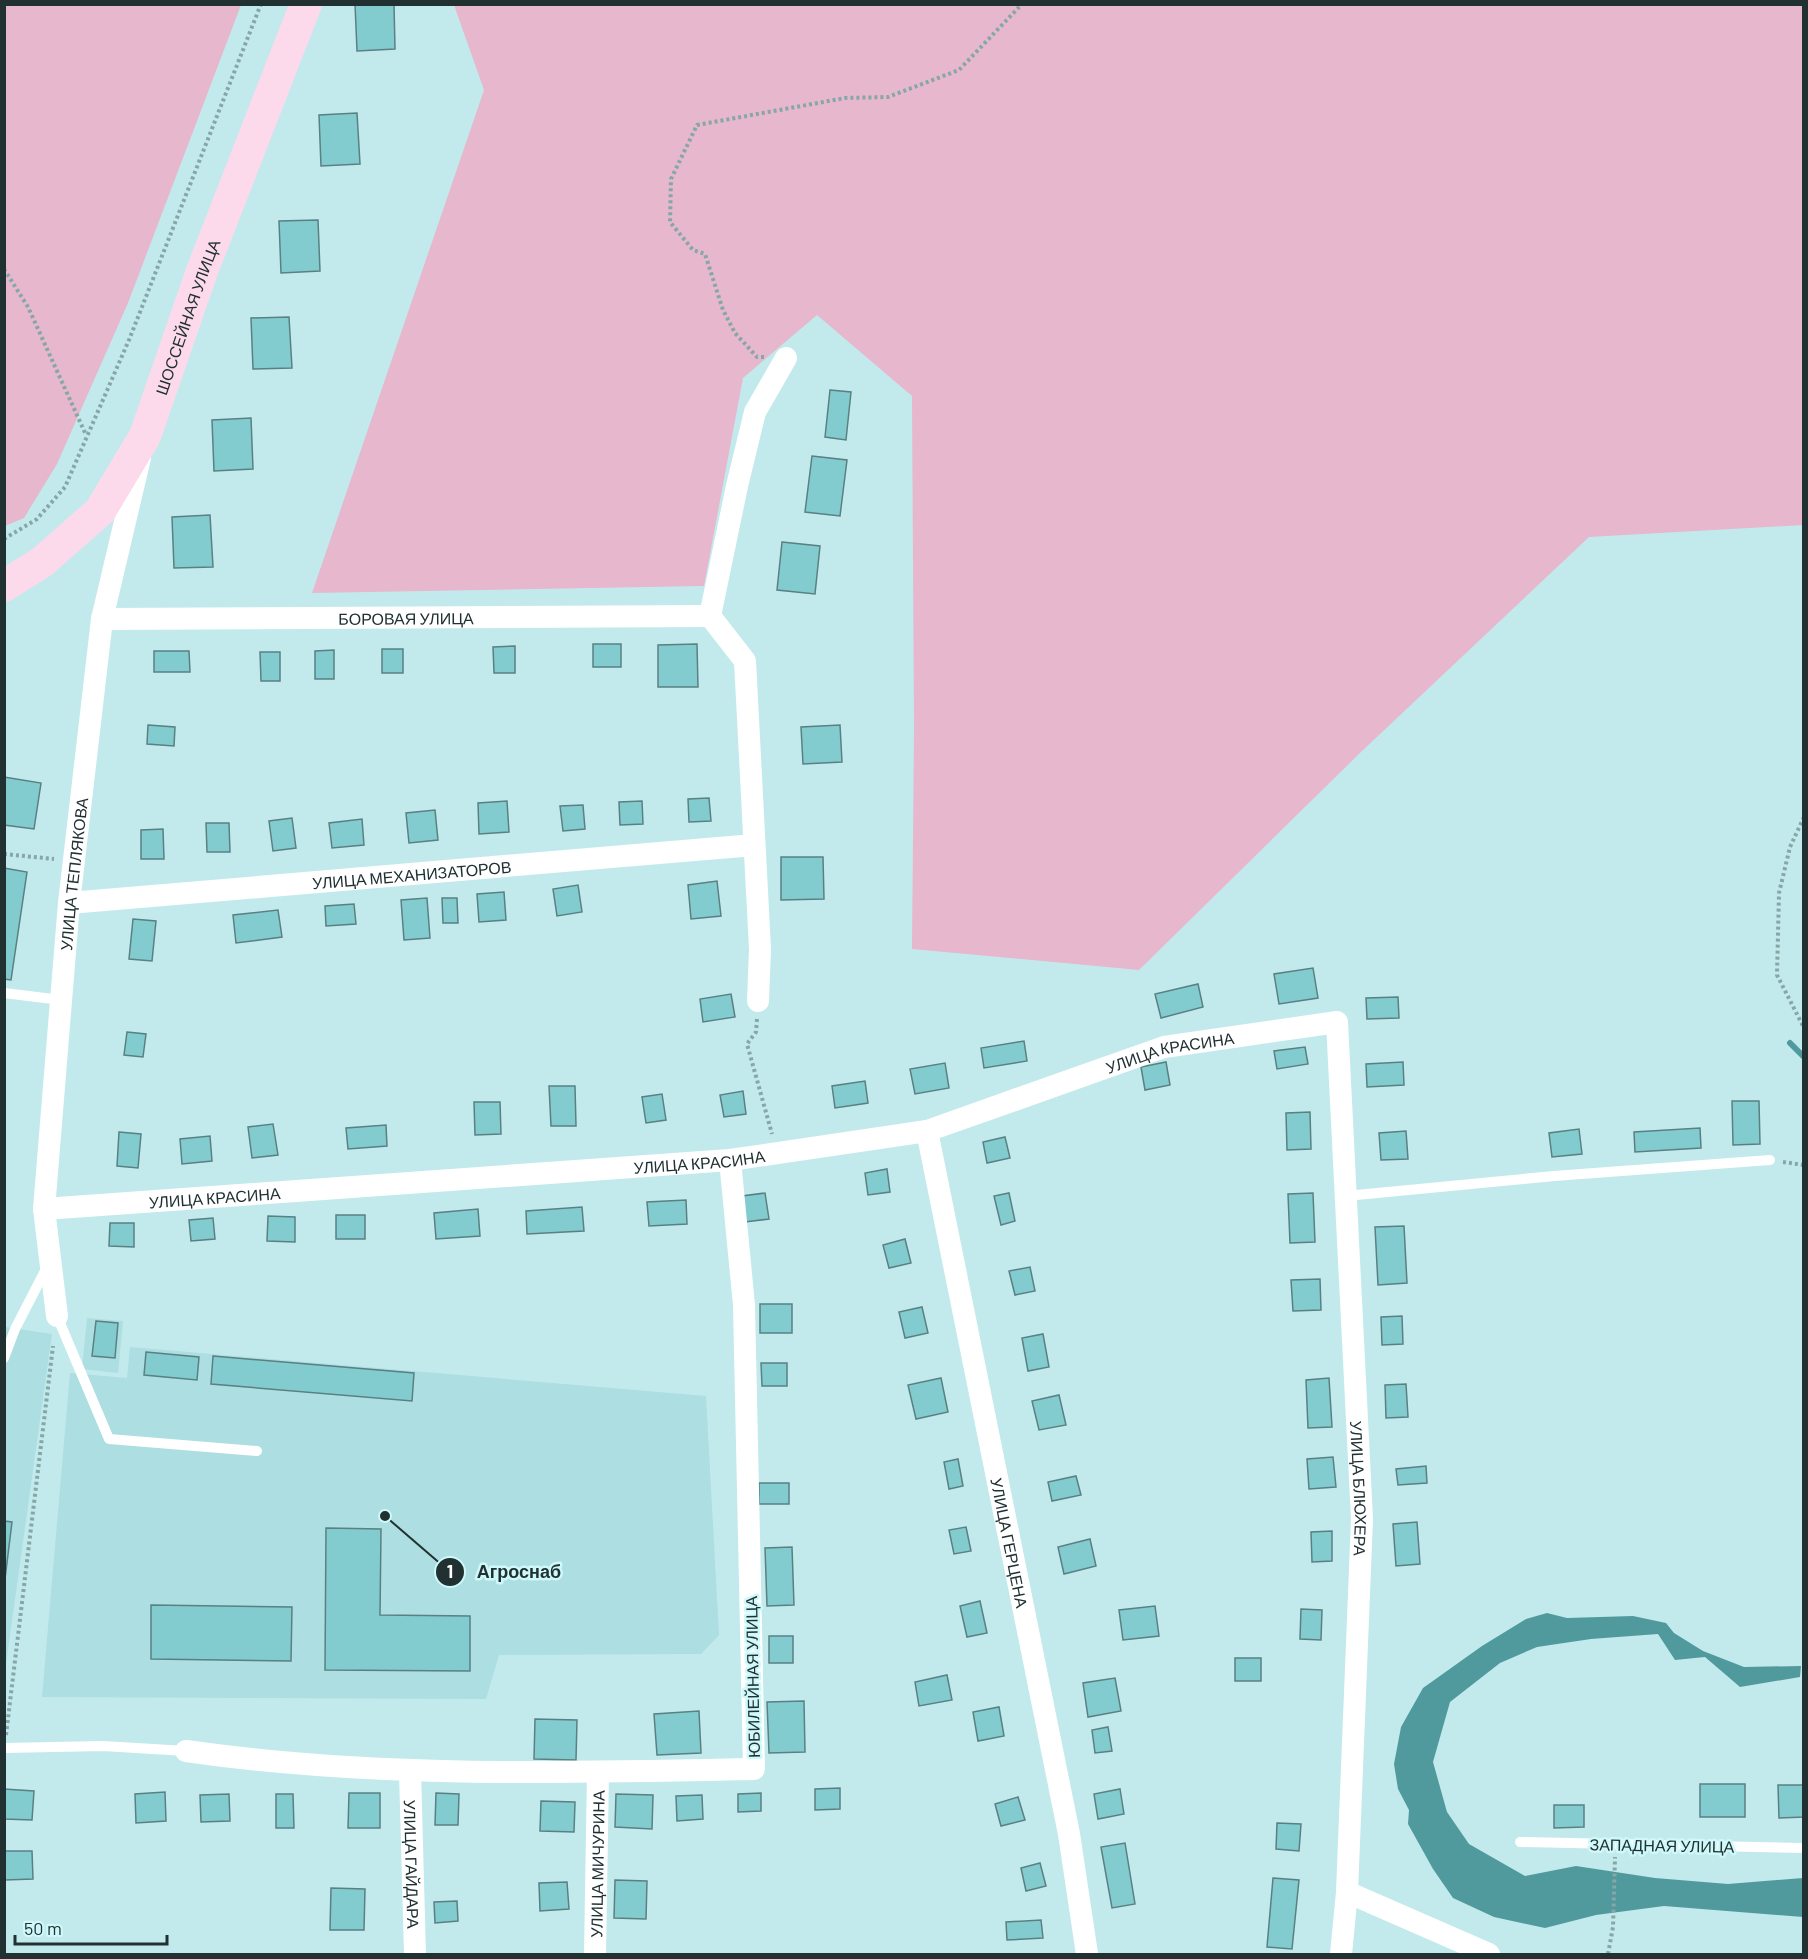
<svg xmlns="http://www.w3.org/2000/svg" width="1808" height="1959" font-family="Barlow,sans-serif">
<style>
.built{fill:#addee1}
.green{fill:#e6b7cd}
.water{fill:#509a9e}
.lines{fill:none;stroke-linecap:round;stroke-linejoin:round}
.stream{stroke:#509a9e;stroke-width:6}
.building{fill:#82ccd0;stroke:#5a8082;stroke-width:1.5}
.path{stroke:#87a6a7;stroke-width:4;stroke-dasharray:3 3;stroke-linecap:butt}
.lane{stroke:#fff;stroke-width:10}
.street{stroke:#fff;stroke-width:22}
.secondary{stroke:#fdd9ec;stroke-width:32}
.labels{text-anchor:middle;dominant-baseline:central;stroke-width:5;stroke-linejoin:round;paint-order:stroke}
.street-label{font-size:16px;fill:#213132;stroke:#cff8fa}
.leader{fill:none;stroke:#213132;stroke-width:2}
.callout-dot{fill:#213132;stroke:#cff8fa;stroke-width:2}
.mark-label{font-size:18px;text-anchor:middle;font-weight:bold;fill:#fff}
.callout-label{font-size:18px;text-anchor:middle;font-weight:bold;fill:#213132;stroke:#cff8fa;stroke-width:5;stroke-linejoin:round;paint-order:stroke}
</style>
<rect width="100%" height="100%" fill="#c2eaec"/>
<!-- built -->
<path class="built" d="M87 1318 123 1321 118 1373 82 1369Z
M5 1327 52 1334 5 1671Z
M130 1347 706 1396 719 1635 701 1654 499 1655 486 1699 42 1697 70 1373 127 1378Z"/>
<!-- green -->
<path class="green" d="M5 4 241 5 128 303 57 464 24 518 5 526Z
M454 5H1803V525L1589 537 1362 751 1139 970 912 949 914 728 912 396 817 315 743 378 704 586 312 593 484 90Z"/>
<!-- water -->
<path class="water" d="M1547 1613 1567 1618 1633 1616 1666 1623 1674 1633 1703 1651 1744 1667 1801 1666 1800 1677 1740 1687 1705 1657 1675 1660 1658 1634 1591 1639 1537 1647 1500 1663 1450 1702 1433 1762 1447 1812 1469 1844 1525 1876 1576 1866 1655 1878 1728 1884 1803 1878V1917L1664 1906 1596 1915 1545 1928 1494 1917 1453 1898 1433 1869 1408 1824 1409 1810 1398 1789 1394 1764 1401 1727 1423 1688 1482 1646 1526 1619Z"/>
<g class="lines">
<!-- stream -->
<path class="stream" d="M1790 1043 1804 1057"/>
</g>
<!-- building -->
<path class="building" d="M355 4H394L395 49 357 51Z
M357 113 360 164 321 166 319 115Z
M318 220 320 271 281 273 279 221Z
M289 317 292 368 253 369 251 318Z
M830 390 851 392 846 440 825 437Z
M251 418 253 469 214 471 212 420Z
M812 456 847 460 840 516 805 512Z
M210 515 213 567 174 568 172 517Z
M782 542 820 546 815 594 777 590Z
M593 644H621V667H593Z
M697 644 698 687H658V645Z
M515 646V673H494L493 647Z
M382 649H403V673H382Z
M334 650V679H315V651Z
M154 651H189L190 672H154Z
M260 652H280V681H261Z
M148 725 175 727 174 746 147 744Z
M840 725 842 762 803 764 801 727Z
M4 777 41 783 34 829 4 825Z
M709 798 711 821 689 822 688 799Z
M507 801 509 832 479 834 478 803Z
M642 801 643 824 620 825 619 802Z
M583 805 585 829 563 831 560 806Z
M435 810 438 840 409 843 406 813Z
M292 818 296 848 273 851 269 821Z
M362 819 364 845 332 848 329 823Z
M206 823H229L230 852H207Z
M163 829 164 859H141V830Z
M781 857H823L824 899 781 900Z
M4 868 27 872 11 980 4 979Z
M717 881 721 916 691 919 688 885Z
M578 885 582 912 557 916 553 889Z
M504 892 506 920 479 922 477 894Z
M427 898 430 938 404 940 401 900Z
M442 898H457L458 923H443Z
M354 904 356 924 326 926 325 906Z
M278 910 282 937 236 943 233 915Z
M133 919 156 921 152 961 129 959Z
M1313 968 1318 998 1279 1004 1274 974Z
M1198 984 1203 1007 1161 1018 1155 994Z
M731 994 735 1017 703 1022 700 999Z
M1398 997 1399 1018 1367 1019 1366 998Z
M127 1032 146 1034 143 1057 124 1055Z
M1024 1041 1027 1061 984 1068 981 1048Z
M1305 1047 1308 1064 1277 1069 1274 1051Z
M1166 1062 1170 1085 1145 1090 1141 1067Z
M1403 1062 1404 1085 1367 1087 1366 1064Z
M945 1063 949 1088 915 1094 910 1069Z
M865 1081 868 1103 835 1108 832 1086Z
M549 1086H575L576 1126H551Z
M743 1091 746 1114 724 1117 720 1095Z
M662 1094 666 1120 646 1123 642 1097Z
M1732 1101H1759L1760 1144 1733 1145Z
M474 1102H500L501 1134 475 1135Z
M1310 1112 1311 1149 1287 1150 1286 1113Z
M273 1124 278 1155 252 1158 248 1127Z
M386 1125 387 1146 348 1149 346 1128Z
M1700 1128 1701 1148 1635 1152 1634 1132Z
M1579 1129 1582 1154 1552 1157 1549 1133Z
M1406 1131 1408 1159 1381 1160 1379 1133Z
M119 1132 141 1134 138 1168 117 1166Z
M210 1136 212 1161 182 1164 180 1139Z
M1005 1137 1010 1158 987 1163 983 1142Z
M887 1169 890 1192 868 1195 865 1173Z
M765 1193 769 1219 745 1222 742 1196Z
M1009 1193 1015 1221 1001 1225 994 1196Z
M1313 1193 1315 1242 1290 1243 1288 1194Z
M686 1200 687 1224 649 1226 647 1202Z
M582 1207 584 1231 527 1234 526 1211Z
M478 1209 480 1236 436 1239 434 1213Z
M336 1215H365V1239H336Z
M268 1216 295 1217V1242L267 1241Z
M213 1218 215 1239 191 1241 189 1220Z
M110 1223H134V1247L109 1246Z
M1404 1226 1407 1283 1378 1285 1375 1227Z
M905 1239 911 1263 889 1268 883 1245Z
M1030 1267 1035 1291 1015 1295 1009 1271Z
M1320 1279 1321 1310 1293 1311 1291 1280Z
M760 1304H792V1333H760Z
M922 1307 928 1333 905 1338 899 1312Z
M1402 1316 1403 1344 1382 1345 1381 1317Z
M96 1321 118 1323 115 1358 92 1356Z
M1043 1334 1049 1367 1028 1371 1022 1338Z
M146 1352 199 1357 197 1380 144 1375Z
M213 1356 414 1373 412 1401 211 1384Z
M761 1363H787V1386H762Z
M941 1378 948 1412 916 1419 908 1385Z
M1329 1378 1332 1427 1308 1428 1306 1380Z
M1406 1384 1408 1417 1386 1418 1385 1385Z
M1059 1395 1066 1425 1039 1430 1032 1401Z
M1333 1457 1336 1487 1309 1489 1307 1459Z
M958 1459 963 1486 949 1489 944 1462Z
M1426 1466 1427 1483 1398 1485 1396 1469Z
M1076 1476 1081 1495 1052 1501 1048 1482Z
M759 1483H789V1504H759Z
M4 1521 12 1522 4 1587Z
M1417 1522 1420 1564 1396 1566 1393 1524Z
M966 1527 971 1551 954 1554 949 1530Z
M326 1528 381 1529 380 1615 470 1616V1671L325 1670Z
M1332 1531V1561L1312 1562 1311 1532Z
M1090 1539 1096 1566 1064 1574 1058 1547Z
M792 1547 794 1605 767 1606 765 1548Z
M980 1601 987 1633 967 1637 960 1606Z
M151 1605 292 1607 291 1661 151 1659Z
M1155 1606 1159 1636 1123 1640 1119 1610Z
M1301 1609 1322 1610 1321 1640 1300 1639Z
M769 1636H793V1663H769Z
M1235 1658H1261V1681H1235Z
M947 1675 952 1700 919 1706 915 1682Z
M1115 1678 1121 1711 1088 1717 1083 1683Z
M804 1701 805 1752 769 1753 767 1702Z
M999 1707 1004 1736 978 1741 973 1712Z
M699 1711 701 1753 657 1755 654 1714Z
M535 1719 577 1720 576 1760 534 1759Z
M1108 1727 1112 1751 1095 1753 1092 1730Z
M1700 1784H1745V1817H1700Z
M1778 1785H1804V1817L1779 1818Z
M840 1788V1809L815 1810V1789Z
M4 1789 34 1791 32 1820 4 1819Z
M1120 1789 1124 1814 1098 1819 1094 1794Z
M165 1792 166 1821 136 1823 135 1794Z
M349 1793H380V1828H348Z
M436 1793 459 1794 458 1825H435Z
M761 1793V1811L738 1812V1794Z
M229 1794 230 1821 201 1822 200 1795Z
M276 1794H293L294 1828H276Z
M616 1794 653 1795 652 1829 615 1827Z
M702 1795 703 1819 677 1821 676 1796Z
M1018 1797 1025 1820 1001 1826 995 1804Z
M541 1801 575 1802 574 1832 540 1831Z
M1554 1805H1584V1827L1554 1828Z
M1277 1823 1301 1824 1299 1851 1276 1849Z
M1125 1843 1135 1904 1112 1908 1101 1847Z
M4 1851H32L33 1879 5 1880Z
M1040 1863 1046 1886 1026 1891 1021 1868Z
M1273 1878 1299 1880 1292 1949 1267 1947Z
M615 1880 647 1881 646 1919 614 1918Z
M567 1882 569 1909 540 1911 539 1883Z
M331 1888 365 1889 364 1930H330Z
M457 1901 458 1921 435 1923 434 1902Z
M1041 1920 1043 1938 1007 1940 1006 1922Z"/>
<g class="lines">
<!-- path -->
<path class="path" d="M4 269 28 307 86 435
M764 357H757L735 333 723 310 705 254 693 250 670 222 671 179 697 125 845 98 888 97 959 70 1022 4
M4 539 37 519 65 487 129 340 261 4
M1804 817 1790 847 1779 893 1777 975 1804 1028
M4 854 54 859
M757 1019 756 1032 747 1044 772 1134
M1783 1162 1804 1165
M6 1735 53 1346
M1608 1954 1613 1927 1615 1857"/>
<!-- lane -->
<path class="lane" d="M4 993 61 1000
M1346 1196 1554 1176 1770 1160
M57 1316 109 1439 257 1451
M4 1358 15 1329 47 1267
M4 1748 103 1746 186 1751
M1520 1842 1804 1848"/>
<!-- street -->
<g class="street">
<path id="s1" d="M102 619 710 616"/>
<path id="s2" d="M69 903 754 845"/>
<path d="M758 1001 760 949 745 661 710 616 737 486 755 412 786 358"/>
<path id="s3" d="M927 1131 1069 1834 1087 1954"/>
<path id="s4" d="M44 1209 730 1160 927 1131 1164 1047 1337 1022 1362 1519 1347 1892 1341 1954"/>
<path id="s5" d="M57 1316 44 1209 69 903 102 619 140 458"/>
<path d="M186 1751C374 1778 565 1773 754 1769L744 1305 730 1160"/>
<path id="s6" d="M410 1772 415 1954"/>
<path d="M1347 1892 1489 1954"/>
<path id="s7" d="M595 1954 598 1773"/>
</g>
<!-- secondary -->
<path class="secondary" id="s8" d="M4 586 42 562 100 511 145 436 202 271 306 4"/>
</g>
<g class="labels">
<!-- street labels -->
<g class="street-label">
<text stroke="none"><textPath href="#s8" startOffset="336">ШОССЕЙНАЯ УЛИЦА</textPath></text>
<text stroke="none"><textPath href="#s1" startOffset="304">БОРОВАЯ УЛИЦА</textPath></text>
<text stroke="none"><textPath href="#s5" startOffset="444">УЛИЦА ТЕПЛЯКОВА</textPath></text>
<text stroke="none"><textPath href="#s2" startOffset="344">УЛИЦА МЕХАНИЗАТОРОВ</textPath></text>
<text stroke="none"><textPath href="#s4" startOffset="1143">УЛИЦА КРАСИНА</textPath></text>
<text stroke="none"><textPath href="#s4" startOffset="657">УЛИЦА КРАСИНА</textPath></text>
<text stroke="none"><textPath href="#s4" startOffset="171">УЛИЦА КРАСИНА</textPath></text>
<text stroke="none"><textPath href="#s4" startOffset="1780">УЛИЦА БЛЮХЕРА</textPath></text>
<text stroke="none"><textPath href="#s3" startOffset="420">УЛИЦА ГЕРЦЕНА</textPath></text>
<text transform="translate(752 1677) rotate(-91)">ЮБИЛЕЙНАЯ УЛИЦА</text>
<text transform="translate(1662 1845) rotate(1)">ЗАПАДНАЯ УЛИЦА</text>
<text stroke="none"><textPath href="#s6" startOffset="92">УЛИЦА ГАЙДАРА</textPath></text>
<text stroke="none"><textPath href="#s7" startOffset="90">УЛИЦА МИЧУРИНА</textPath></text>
</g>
</g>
<!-- callouts -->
<path class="leader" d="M385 1516L450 1572"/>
<g class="callout-dot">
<circle cx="385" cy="1516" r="6"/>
<circle cx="450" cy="1572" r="15"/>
</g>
<g class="mark-label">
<text x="450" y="1578">1</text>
</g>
<g class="callout-label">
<text x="519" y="1578">Агроснаб</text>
</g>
<!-- border -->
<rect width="1808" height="1959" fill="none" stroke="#213132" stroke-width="12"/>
<!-- scale -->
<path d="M15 1935v9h152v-9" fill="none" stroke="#213132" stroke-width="3"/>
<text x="24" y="1935" font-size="18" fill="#213132" stroke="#cff8fa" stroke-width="4.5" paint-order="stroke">50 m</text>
</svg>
